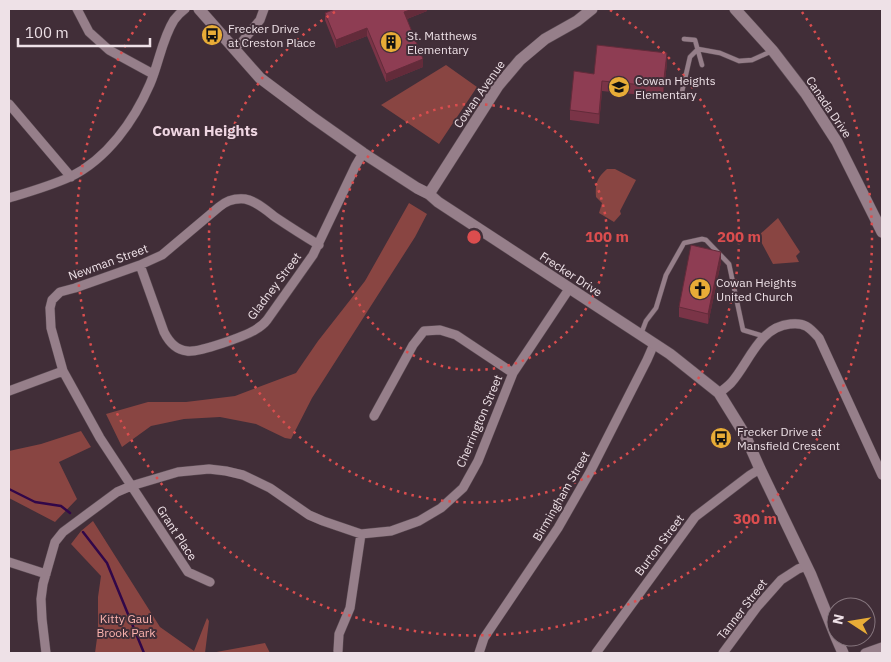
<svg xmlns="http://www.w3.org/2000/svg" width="891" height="662" font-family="'IBM Plex Sans',sans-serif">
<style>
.green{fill:#894542}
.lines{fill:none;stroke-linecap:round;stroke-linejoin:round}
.stream{stroke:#310749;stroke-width:2.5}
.service-casing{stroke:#5b4b53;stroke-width:5.5}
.minor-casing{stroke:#5b4b53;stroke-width:10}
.tertiary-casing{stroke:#5b4b53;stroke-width:12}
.service{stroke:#967f8a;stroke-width:4.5}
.minor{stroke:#967f8a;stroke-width:9}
.tertiary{stroke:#967f8a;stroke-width:11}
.wall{fill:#7a3447}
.shaded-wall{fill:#632b3a}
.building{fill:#8e3d53;stroke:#632b3a}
.ring{fill:none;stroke:#db4d4e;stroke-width:2.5;stroke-dasharray:2.5 5}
.labels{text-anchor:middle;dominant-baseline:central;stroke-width:4;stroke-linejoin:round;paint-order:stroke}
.poi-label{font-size:12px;fill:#eee1e7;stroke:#412e38;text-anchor:start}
.street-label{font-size:12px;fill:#eee1e7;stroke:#412e38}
.park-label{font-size:12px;fill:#fcb3ae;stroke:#412e38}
.quarter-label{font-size:15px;font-weight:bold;fill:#efd6e2;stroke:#412e38}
.centre{fill:#db4d4e;stroke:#412e38;stroke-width:2.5}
.ring-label{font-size:15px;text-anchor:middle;font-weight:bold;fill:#db4d4e;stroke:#412e38;stroke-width:4;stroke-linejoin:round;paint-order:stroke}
</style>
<rect width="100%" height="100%" fill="#412e38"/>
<!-- green -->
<path class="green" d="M446 65 477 87 439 144 381 105Z
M607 169H615L636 180 620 211 621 214 614 222 599 213 602 203 596 197C595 183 597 178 607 169Z
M409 203 427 214 415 237 312 398 291 439 285 438 256 424 220 417 184 419 151 426 122 447 106 414 148 402H186L235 396 296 373 318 341 365 281Z
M778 218 800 252 796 256 799 262 773 264 758 236Z
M81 431 91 447 59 462 77 499 55 522 9 498V451L41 444Z
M93 521 160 627 194 651 207 618 209 621 205 653H95L98 631V597L101 576 71 544 81 531Z
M265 643 270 653H211Z"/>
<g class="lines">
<!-- stream -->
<path class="stream" d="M9 489 35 502 61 506 70 513
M83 532 107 563 144 653"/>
<!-- service casing -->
<g class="service-casing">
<path id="service" d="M684 39 695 40 702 65
M681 96 690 57 698 49 720 53 739 61 752 60 772 51
M641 334 646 321 656 308 666 275 684 243 702 239 706 240 729 264 743 330 763 336"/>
</g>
<!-- minor casing -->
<g class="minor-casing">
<path id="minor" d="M77 9 89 32 109 50 153 74
M233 47 241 43 260 20 264 9
M9 104 71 177
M9 198C29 192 50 186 70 177 107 159 134 121 150 84 159 63 162 39 174 20 177 16 181 12 185 9
M140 265 164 332C169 342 176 350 187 351 199 353 245 336 255 330 260 327 264 324 267 320L313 255 356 165 363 153
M9 391 63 371
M719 393C723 390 727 387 731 383 749 363 759 327 790 324 805 322 810 328 819 338L882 475
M374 416 413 345 424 331 440 330 456 335 513 373
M9 562 46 574
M210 582 188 572 100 438 63 371 51 328 50 308 52 300 60 292 75 288 140 265 162 255 219 207C226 201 235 198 245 199 256 201 266 210 275 217 290 227 304 236 319 245
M338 651 339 634 350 608 361 534
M46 653 42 619 41 599 43 584 55 542 63 532 117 492 131 486 178 472 209 469 226 471 243 475 270 488 309 515 323 521 361 534 391 531 419 521 441 508 463 488 478 461 513 373 569 289
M479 653 484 638 558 528 590 472 647 360 654 344
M596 653 695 517 750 475 760 469
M723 653 757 607 781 580 798 569 806 566
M865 653 882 647"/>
</g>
<!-- tertiary casing -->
<g class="tertiary-casing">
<path id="tertiary" d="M199 9 260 78 312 117 363 153 417 188 429 194 438 202 670 354 719 393 745 435 760 469 811 575 836 637
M735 9 773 51 806 94 837 142 882 232
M429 194 498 86 520 60 545 39 577 21 592 9
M836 637 843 653"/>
</g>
<!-- service -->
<use href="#service" class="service"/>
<!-- minor -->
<use href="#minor" class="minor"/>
<!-- tertiary -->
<use href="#tertiary" class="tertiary"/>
</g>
<!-- wall -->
<path class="wall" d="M427 9V11L407 19 423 67 386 82 367 36 336 48 325 20V13Z
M667 63 663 97 602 91 599 124 570 120V110L594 74Z
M721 262 708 324 679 317V307Z"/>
<!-- shaded-wall -->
<path class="shaded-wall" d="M413 9H427V11L404 20V12Z
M367 28V36L336 48V40Z
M667 53V63L663 97V87Z
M423 59V67L386 82V74Z
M602 81V91L599 124V114Z
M721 252V262L708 324V314Z"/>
<!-- building -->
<path class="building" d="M335 9H413L404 12 423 59 386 74 367 28 336 40 325 13Z
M597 45 667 53 663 87 602 81 599 114 570 110 574 71 594 74Z
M691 245 721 252 708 314 679 307Z"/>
<!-- distance rings -->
<g class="ring">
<circle cx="474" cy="237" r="133"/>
<path d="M610 10A265 265 0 1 1 338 10"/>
<path d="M802 12A398 398 0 1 1 146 12"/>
</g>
<!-- icons -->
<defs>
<g id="bus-disc" transform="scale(1.125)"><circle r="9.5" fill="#e8ac37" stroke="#412e38"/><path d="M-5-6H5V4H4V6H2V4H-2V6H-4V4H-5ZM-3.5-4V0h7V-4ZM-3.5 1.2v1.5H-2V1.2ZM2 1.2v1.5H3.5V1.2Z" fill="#111"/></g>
<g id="building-disc" transform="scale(1.125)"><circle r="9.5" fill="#e8ac37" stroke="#412e38"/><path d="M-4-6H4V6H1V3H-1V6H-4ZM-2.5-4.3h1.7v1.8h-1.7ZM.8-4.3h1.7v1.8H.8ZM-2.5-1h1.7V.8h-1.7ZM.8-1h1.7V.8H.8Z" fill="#111"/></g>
<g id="school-disc" transform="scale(1.125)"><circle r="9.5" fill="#e8ac37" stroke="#412e38"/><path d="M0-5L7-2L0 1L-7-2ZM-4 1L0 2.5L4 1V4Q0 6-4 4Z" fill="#111"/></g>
<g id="church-disc" transform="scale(1.125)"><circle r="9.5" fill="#e8ac37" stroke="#412e38"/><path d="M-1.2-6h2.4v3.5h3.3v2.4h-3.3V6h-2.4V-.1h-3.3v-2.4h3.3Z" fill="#111"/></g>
</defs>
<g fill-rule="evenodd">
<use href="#bus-disc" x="212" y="35"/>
<use href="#building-disc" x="391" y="42"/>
<use href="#school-disc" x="619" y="87"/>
<use href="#church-disc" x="700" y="289"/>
<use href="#bus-disc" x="721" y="438"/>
</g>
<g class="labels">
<!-- poi labels -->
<g class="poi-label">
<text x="228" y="28">Frecker Drive<tspan x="228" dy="14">at Creston Place</tspan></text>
<text x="407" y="35">St. Matthews<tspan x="407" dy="14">Elementary</tspan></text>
<text x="635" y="80">Cowan Heights<tspan x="635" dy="14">Elementary</tspan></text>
<text x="716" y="282">Cowan Heights<tspan x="716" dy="14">United Church</tspan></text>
<text x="737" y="431">Frecker Drive at<tspan x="737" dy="14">Mansfield Crescent</tspan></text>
</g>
<!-- street labels -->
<g class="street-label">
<text transform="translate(479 94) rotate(-55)">Cowan Avenue</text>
<text transform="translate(829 107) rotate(56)">Canada Drive</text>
<text transform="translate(108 262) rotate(-20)">Newman Street</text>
<text transform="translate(571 274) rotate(33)">Frecker Drive</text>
<text transform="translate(274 286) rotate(-53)">Gladney Street</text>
<text transform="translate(479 421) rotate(-67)">Cherrington Street</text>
<text transform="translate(561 496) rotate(-60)">Birmingham Street</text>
<text transform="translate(177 533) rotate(57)">Grant Place</text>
<text transform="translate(659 545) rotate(-53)">Burton Street</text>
<text transform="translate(742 609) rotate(-52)">Tanner Street</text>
</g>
<!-- park labels -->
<g class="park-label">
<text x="126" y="618">Kitty Gaul<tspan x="126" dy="14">Brook Park</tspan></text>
</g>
<!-- quarter labels -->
<g class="quarter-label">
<text x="205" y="130">Cowan Heights</text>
</g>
</g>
<circle cx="474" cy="237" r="8" class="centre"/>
<g class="ring-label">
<text x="607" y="242">100 m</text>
<text x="739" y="242">200 m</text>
<text x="755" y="524">300 m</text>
</g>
<!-- border -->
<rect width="891" height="662" fill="none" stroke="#eee1e7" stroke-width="20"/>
<!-- north arrow -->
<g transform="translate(851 622) rotate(282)"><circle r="24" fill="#412e38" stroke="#86767e"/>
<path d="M0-4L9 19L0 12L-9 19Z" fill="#e8ac37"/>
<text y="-8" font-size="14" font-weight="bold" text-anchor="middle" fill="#eee1e7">N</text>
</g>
<!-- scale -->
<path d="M18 38v8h132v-8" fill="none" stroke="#eee1e7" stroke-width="2.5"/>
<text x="25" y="38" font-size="15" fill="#eee1e7" stroke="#412e38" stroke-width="4" paint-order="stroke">100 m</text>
</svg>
